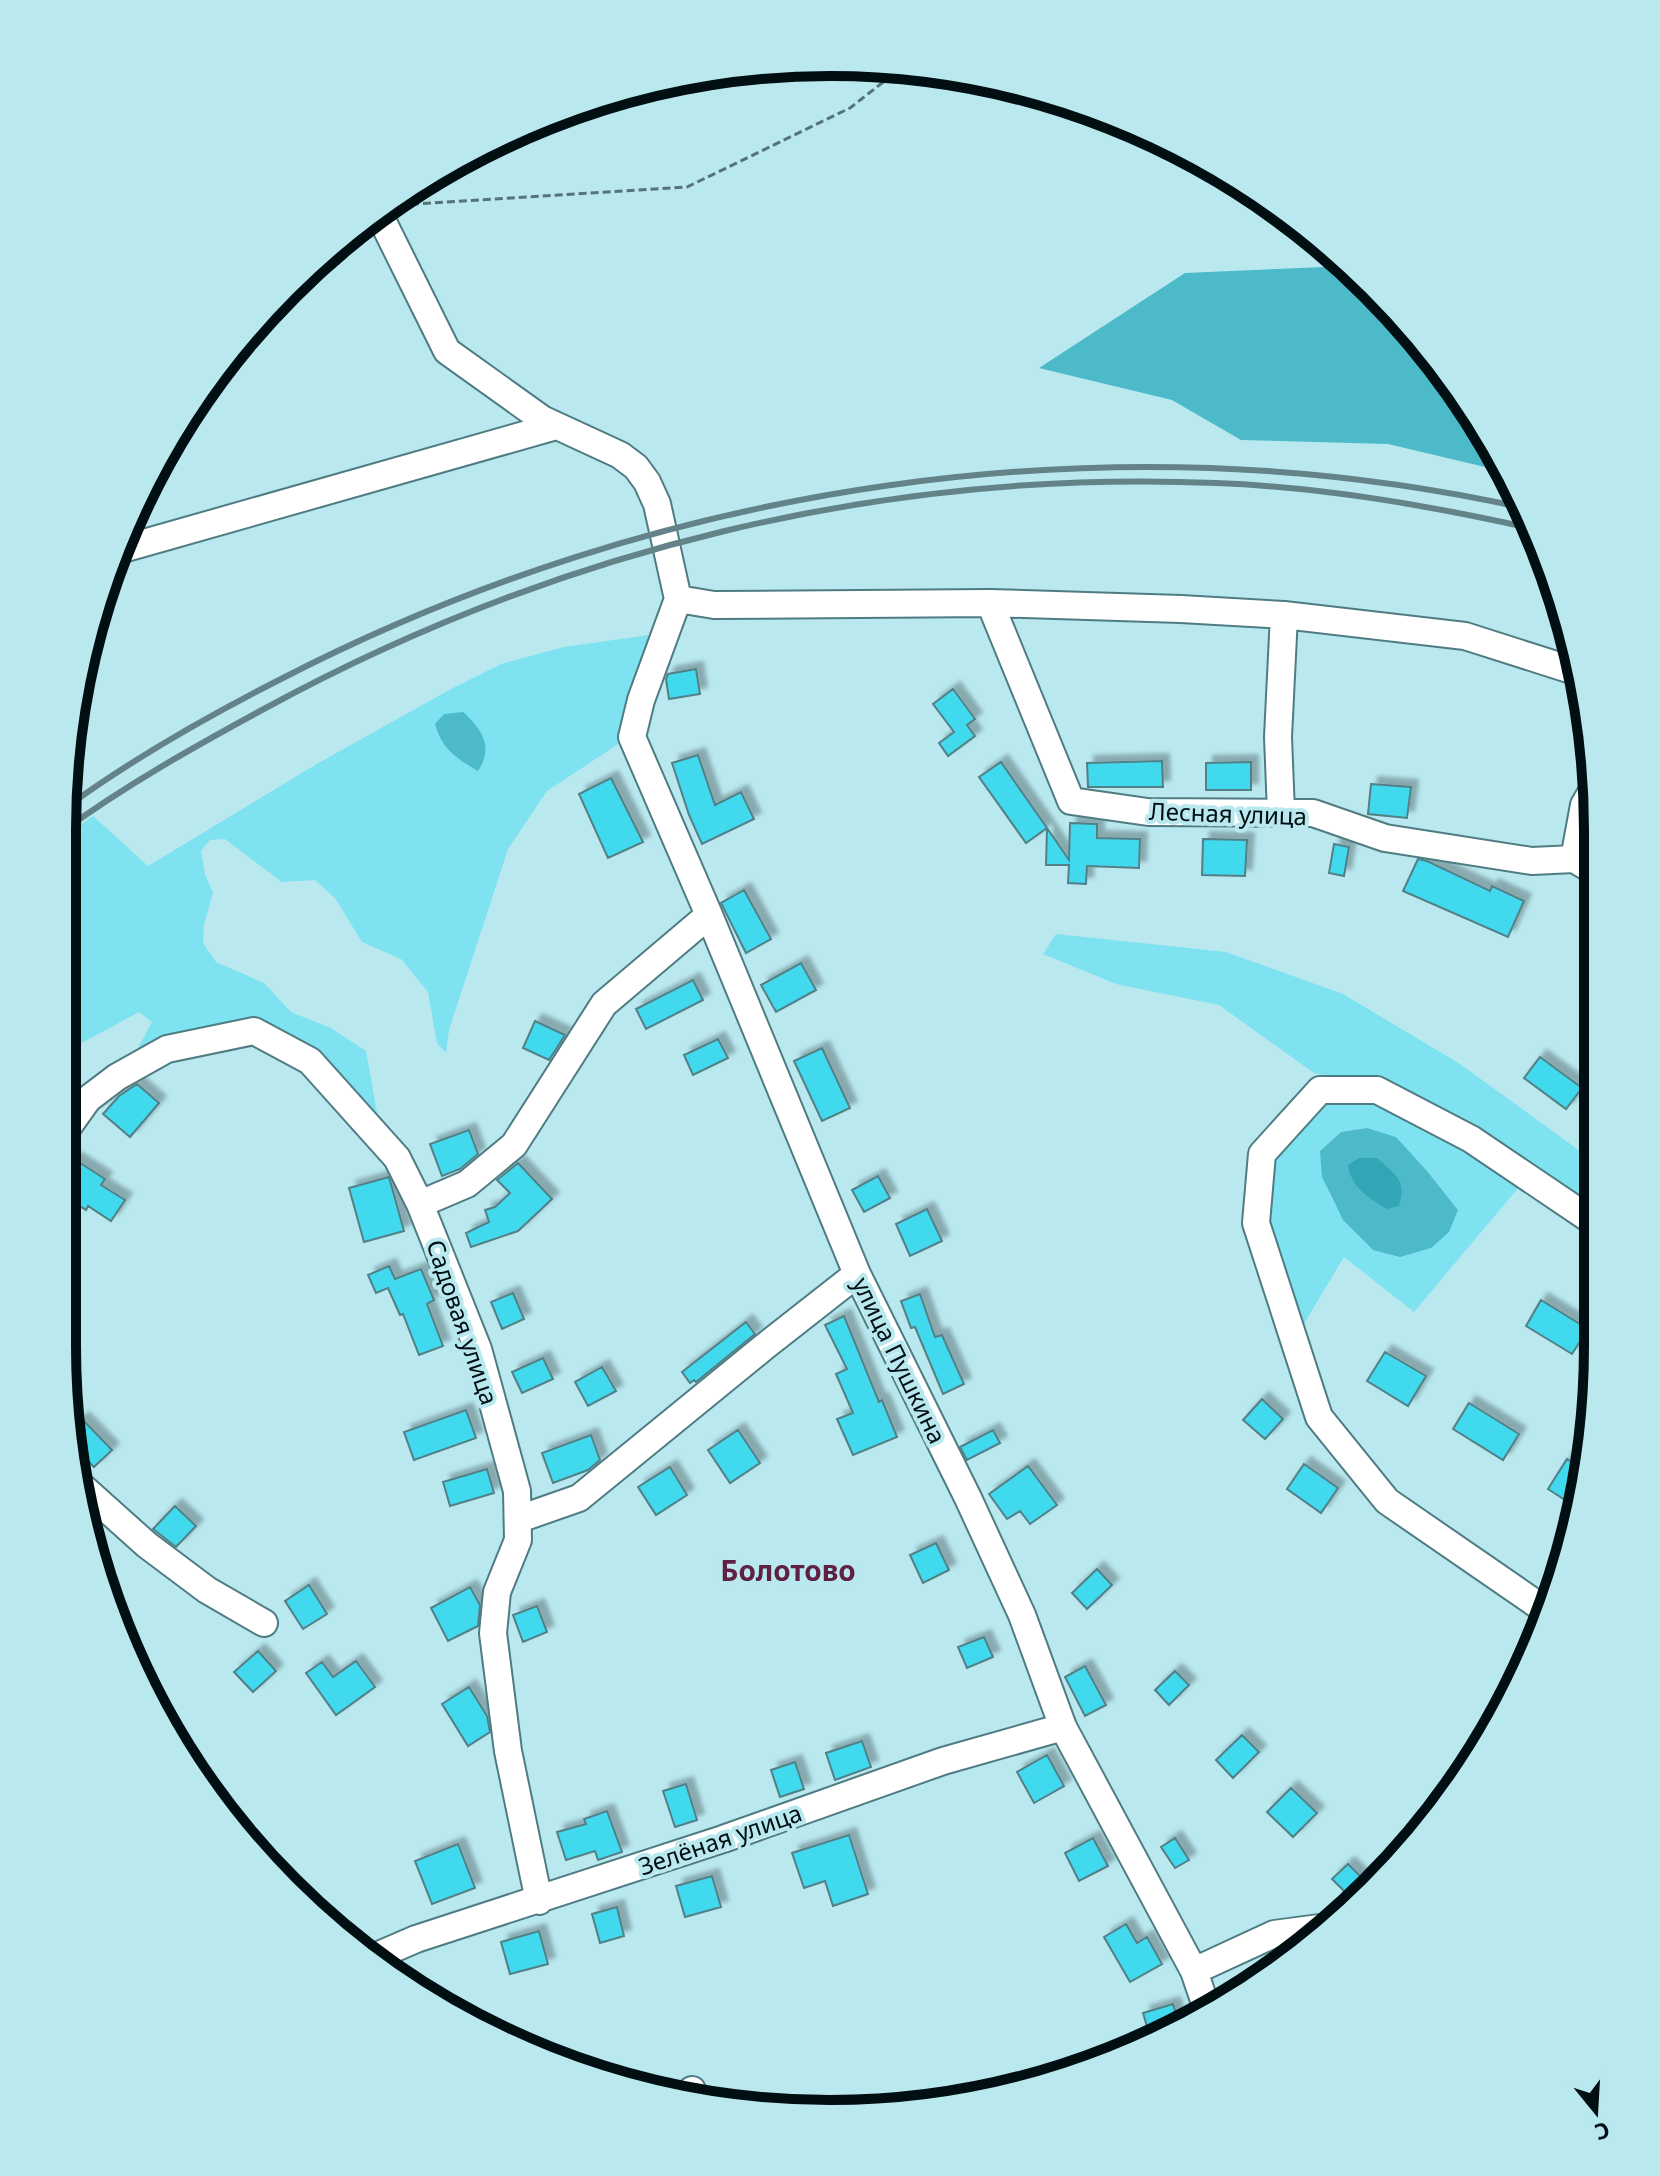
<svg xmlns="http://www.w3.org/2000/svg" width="1660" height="2176" font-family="'Noto Sans',sans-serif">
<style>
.green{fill:#7fe2f0;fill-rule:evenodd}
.forest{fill:#4cbac9}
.water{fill:#33a6b5}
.building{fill:#3fd9ed;stroke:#537f86;stroke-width:2;filter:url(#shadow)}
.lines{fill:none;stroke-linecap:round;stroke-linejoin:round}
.minor-casing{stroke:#4f7c82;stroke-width:30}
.path{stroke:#567478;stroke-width:3;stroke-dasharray:8 4;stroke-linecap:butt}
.minor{stroke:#fff;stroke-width:26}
.rail{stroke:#648389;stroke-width:6}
.labels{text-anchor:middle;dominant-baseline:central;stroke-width:8;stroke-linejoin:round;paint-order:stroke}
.street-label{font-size:24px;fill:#010f12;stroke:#b9e8ef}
.quarter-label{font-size:28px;font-weight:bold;fill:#5f2042;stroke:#b9e8ef}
.rim{fill:none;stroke:#010f12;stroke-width:10}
</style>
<defs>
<filter id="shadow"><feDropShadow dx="7" dy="-7" stdDeviation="2" flood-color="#0004"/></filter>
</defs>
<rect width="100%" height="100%" fill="#b9e8ef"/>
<!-- green -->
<path class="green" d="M649 635 628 702 626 739 547 791 508 849 449 1030 446 1053 437 1043 428 992 401 959 362 942 335 898 315 880 282 882 225 839 210 840 201 851 205 874 213 893 204 925 203 943 216 962 264 983 291 1012 331 1028 366 1051 379 1124 259 1024 179 1037 124 1058 138 1048 152 1022 139 1012 63 1053V838L93 816 148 866 315 765 451 689 501 664 564 647Z
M1056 934 1226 952 1343 994 1460 1064 1591 1159V1214L1375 1084 1314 1073 1219 1005 1116 984 1043 954Z
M1377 1096 1524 1181 1414 1312 1344 1257 1299 1332 1269 1227 1272 1159 1319 1101ZM1367 1128 1396 1137 1427 1171 1458 1210 1373 1250C1341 1218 1324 1198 1320 1151L1341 1132Z"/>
<!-- forest -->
<path class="forest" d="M1348 266 1373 287 1468 403 1502 471 1388 444 1241 440 1172 400 1039 368 1185 273Z
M463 712C482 729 494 747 478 771 456 758 442 749 435 724L444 714Z
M1367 1128 1396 1137 1427 1171 1458 1210 1449 1232 1431 1248 1400 1257 1373 1250 1343 1220 1322 1177 1320 1151 1341 1132Z"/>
<!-- water -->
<path class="water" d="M1359 1158H1377C1395 1174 1407 1180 1399 1206L1387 1209C1370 1199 1350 1186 1348 1165Z"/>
<!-- building -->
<path class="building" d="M696 669 700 694 669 699 666 679 668 674Z
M953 689 975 719 967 725 975 736 948 756 939 743 954 732 933 704Z
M698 755 715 805 741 792 754 819 702 844 689 815 672 763Z
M1162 761 1163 787H1088L1087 763Z
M1001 762 1047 828 1026 843 979 777Z
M1251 762V790H1206V763Z
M611 778 643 842 608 858 579 794Z
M1371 784 1411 787 1407 818 1368 814Z
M1070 823 1097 824V838L1140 839 1139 868 1087 866 1086 884 1068 883 1069 865H1046L1047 828 1069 860Z
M1203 839 1247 840 1245 876 1202 875Z
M1334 844 1349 847 1344 876 1329 873Z
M1418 859 1427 861 1490 891 1492 886 1524 901 1508 937 1403 891Z
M744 890 771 939 746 953 721 903Z
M801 963 816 990 776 1012 761 985Z
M693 980 703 1000 646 1029 636 1009Z
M535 1021 565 1035 549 1060 523 1048Z
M718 1039 728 1058 693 1075 684 1055Z
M822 1048 850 1108 822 1121 794 1061Z
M1540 1057 1582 1088 1566 1109 1524 1078Z
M137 1084 159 1103 130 1137 103 1114 119 1096Z
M469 1130 478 1154 460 1169 442 1176 430 1144Z
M74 1159 105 1179 101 1185 125 1200 111 1221 88 1206 86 1210 62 1195V1177Z
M518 1163 552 1199 518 1231 471 1247 466 1233 489 1222 485 1210 495 1207 510 1193 497 1180Z
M878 1176 890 1198 864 1212 852 1190Z
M389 1177 404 1231 364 1242 349 1188Z
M927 1209 942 1241 910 1256 896 1224Z
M389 1266 395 1279 421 1269 434 1300 427 1304 443 1346 419 1355 403 1314 400 1315 388 1288 376 1293 368 1275Z
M513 1293 524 1319 502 1329 491 1302Z
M920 1294 935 1337 942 1335 964 1384 943 1394 915 1327 911 1328 901 1301Z
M1541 1300 1588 1329 1572 1354 1526 1326Z
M844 1316 879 1402 882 1400 897 1437 853 1455 837 1419 853 1413 836 1374 847 1369 825 1325Z
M746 1322 755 1334 696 1382 694 1380 690 1383 682 1372Z
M1385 1352 1426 1376 1408 1406 1367 1381Z
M543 1358 553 1379 522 1393 512 1372Z
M602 1367 616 1391 588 1406 575 1382Z
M1262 1399 1283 1419 1265 1439 1243 1420Z
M1469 1403 1519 1434 1503 1460 1453 1429Z
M466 1410 476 1438 414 1460 404 1432Z
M82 1419 112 1450 94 1467 75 1448 73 1428Z
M738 1430 760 1463 730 1483 708 1450Z
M993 1430 1000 1443 967 1460 960 1447Z
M591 1435 600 1460 588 1470 553 1483 542 1453Z
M1567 1459 1586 1471 1577 1508 1548 1489Z
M1304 1464 1338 1488 1321 1513 1287 1489Z
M1028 1466 1057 1505 1030 1524 1020 1511 1007 1519 989 1494Z
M670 1467 687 1495 656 1515 638 1487Z
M487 1469 494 1493 450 1506 443 1482Z
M175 1506 196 1526 176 1547 153 1529Z
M936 1543 949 1570 923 1583 910 1555Z
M1097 1569 1112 1585 1087 1609 1072 1593Z
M309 1585 327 1614 303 1629 285 1601Z
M470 1587 480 1605 478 1626 448 1641 431 1608Z
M537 1606 547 1632 523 1642 513 1615Z
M984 1637 993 1657 967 1668 958 1647Z
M258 1651 276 1671 253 1692 234 1672Z
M356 1661 375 1687 336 1715 306 1673 322 1662 333 1677Z
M1085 1666 1106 1705 1085 1716 1065 1677Z
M1175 1671 1189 1685 1169 1705 1155 1690Z
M469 1687 487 1716 490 1732 468 1746 442 1704Z
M1242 1735 1259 1752 1233 1778 1216 1760Z
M862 1741 871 1767 835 1780 826 1753Z
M1047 1755 1064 1786 1034 1803 1017 1772Z
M795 1762 804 1789 780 1797 771 1770Z
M686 1784 697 1820 675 1827 663 1791Z
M1291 1788 1317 1813 1293 1837 1267 1812Z
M607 1811 622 1852 598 1860 595 1851 566 1860 557 1832 586 1824 584 1819Z
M849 1835 868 1894 833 1906 825 1881 804 1888 792 1853Z
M1093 1838 1108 1866 1079 1881 1065 1853Z
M1175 1838 1189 1860 1175 1868 1161 1847Z
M458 1844 475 1888 432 1904 415 1861Z
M1348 1864 1373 1889 1356 1903 1332 1879Z
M712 1876 721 1907 685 1917 676 1886Z
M617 1907 624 1936 600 1943 592 1914Z
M1126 1924 1137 1943 1147 1937 1162 1964 1130 1982 1104 1937Z
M539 1931 548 1964 510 1974 501 1942Z
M1173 2004 1179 2023 1150 2037 1143 2013Z"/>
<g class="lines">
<!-- minor casing -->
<g class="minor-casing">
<path id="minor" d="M379 214 447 351 542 419 620 455 636 467 647 482 657 504 678 599 641 700 632 737 709 915 857 1274 968 1498 1022 1615 1063 1727 1194 1971 1207 2009
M119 550 556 426
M678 599 714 605 990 603 1181 609 1284 615 1465 636 1578 672
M990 603 1071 801 1148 812 1313 813 1385 838 1532 861 1574 859 1591 869
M1281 813 1278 737 1284 615
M1574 859 1584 805 1591 793
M63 1134 88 1099 117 1077 167 1049 254 1031 310 1061 397 1158 420 1204 478 1349 517 1491 518 1540 497 1592 493 1633 508 1751 539 1901
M420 1204 467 1184 514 1145 604 1004 709 915
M80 1485 147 1545 207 1590 264 1623
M519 1519 579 1498 764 1347 857 1274
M1548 1612 1387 1501 1319 1417 1256 1223 1262 1154 1320 1090H1377L1471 1139 1591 1220
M379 1955 416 1939 723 1839 943 1761 1063 1727
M1194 1971 1274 1934 1327 1927
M687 2100 692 2090"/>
</g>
<!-- path -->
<path class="path" d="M399 205 687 187 850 108 900 69"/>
<!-- minor -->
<use href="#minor" class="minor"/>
<!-- rail -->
<path class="rail" d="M64 809C132 759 206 717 281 679 659 484 1103 416 1520 507
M63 831C126 785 194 747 262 710 555 550 882 469 1216 483 1322 487 1426 505 1530 528"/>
</g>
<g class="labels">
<!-- street labels -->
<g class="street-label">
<text transform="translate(1228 813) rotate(2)">Лесная улица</text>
<text transform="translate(463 1322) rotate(71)">Садовая улица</text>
<text transform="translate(900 1360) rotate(64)">улица Пушкина</text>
<text transform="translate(720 1839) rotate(-19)">Зелёная улица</text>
</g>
<!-- quarter labels -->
<g class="quarter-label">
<text x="788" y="1570">Болотово</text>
</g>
</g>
<!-- crop -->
<path d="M0 0H1660V2176H0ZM830 76H830A754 754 0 0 1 1584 830V1346A754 754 0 0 1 830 2100H830A754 754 0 0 1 76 1346V830A754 754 0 0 1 830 76Z" fill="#b9e8ef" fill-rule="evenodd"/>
<path class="rim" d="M830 76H830A754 754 0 0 1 1584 830V1346A754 754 0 0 1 830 2100H830A754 754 0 0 1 76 1346V830A754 754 0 0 1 830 76Z"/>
<!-- north arrow -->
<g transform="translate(1596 2112) rotate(162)" stroke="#b9e8ef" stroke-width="6" paint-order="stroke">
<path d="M0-6L14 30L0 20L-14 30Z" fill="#010f12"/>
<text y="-12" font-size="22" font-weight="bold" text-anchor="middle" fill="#010f12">С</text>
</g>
</svg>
